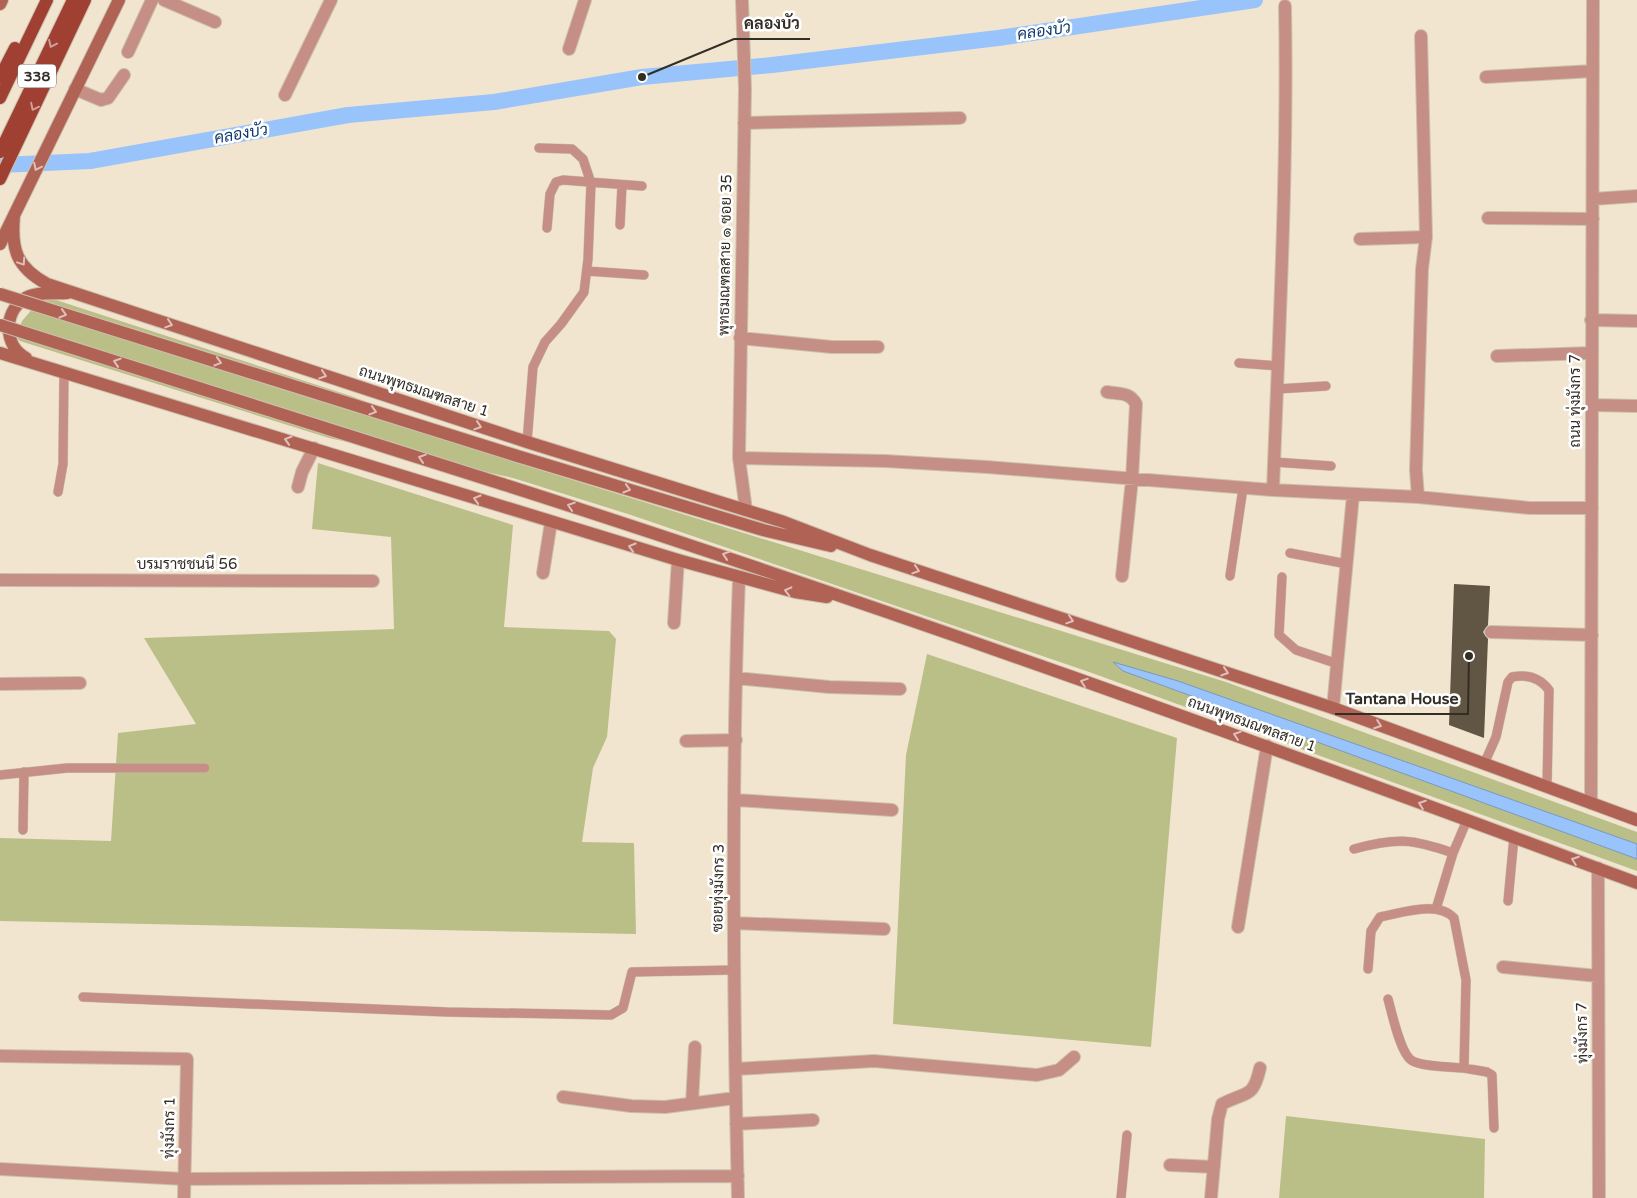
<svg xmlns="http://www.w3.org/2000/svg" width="1637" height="1198" font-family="'Varela Round',Sarabun,sans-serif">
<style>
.green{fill:#babf88}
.water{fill:#98c4fb;stroke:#7997bb}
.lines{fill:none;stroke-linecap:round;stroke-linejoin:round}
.canal{stroke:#98c4fb;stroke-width:16}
.building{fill:#615543}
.service-casing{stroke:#ccc0ae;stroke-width:10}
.minor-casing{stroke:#ccc0ae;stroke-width:14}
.secondary-casing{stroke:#ccc0ae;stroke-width:14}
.primary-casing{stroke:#ccc0ae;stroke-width:14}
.service{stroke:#c58f85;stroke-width:9}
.minor{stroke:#c58f85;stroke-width:12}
.secondary{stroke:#b06255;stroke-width:12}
.primary{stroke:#9f4033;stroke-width:12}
.secondary-bridge-casing{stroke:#ccc0ae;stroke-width:14;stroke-linecap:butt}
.secondary-bridge{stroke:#b06255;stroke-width:12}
.oneway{stroke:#cfa099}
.oneway2{stroke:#dfc0bb}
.labels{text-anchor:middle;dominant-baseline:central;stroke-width:5;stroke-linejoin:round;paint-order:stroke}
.shield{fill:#fff;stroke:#706c66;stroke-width:1}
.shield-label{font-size:14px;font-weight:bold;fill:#322d25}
.street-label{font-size:15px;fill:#322d25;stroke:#fff}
.water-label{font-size:16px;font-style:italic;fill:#0f3a6c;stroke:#fff}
.leader{fill:none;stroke:#322d25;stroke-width:2}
.callout-dot{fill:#322d25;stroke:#fff;stroke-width:2}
.callout-label{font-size:16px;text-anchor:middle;font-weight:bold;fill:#322d25;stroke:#fff;stroke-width:5;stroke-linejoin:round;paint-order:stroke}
</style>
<rect width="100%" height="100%" fill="#f2e5d0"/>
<!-- green -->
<path class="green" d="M40 300H56L354 397 521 464 1226 682 1637 832V844L1178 681 1114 663 1123 671 1637 859V871L1092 673 631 515 513 478 329 438 20 341 16 337 22 321Z
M318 463 513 525 504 627 609 631 616 639 607 737 593 768 582 842 634 843 636 934 0 921V838L111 841 118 733 196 724 144 638 394 629 391 537 312 529Z
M927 654 1177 738 1151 1047 893 1024 906 755Z
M1286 1116 1485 1139 1484 1198H1279Z"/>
<!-- water -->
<path class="water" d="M1113 662 1178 681 1637 844V859L1123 671Z"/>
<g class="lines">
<!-- canal -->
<path class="canal" d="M0 165 90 161 348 115 494 102 642 77 772 65 998 38 1255 0"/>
</g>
<!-- building -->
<path class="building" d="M1454 584 1490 586 1488 625 1483 632 1488 639 1484 738 1449 725Z"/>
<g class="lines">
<!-- service casing -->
<g class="service-casing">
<path id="service" d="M620 225 622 185
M547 228 550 194 556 182 563 180 642 186
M587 271 644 275
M1239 363 1278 366
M1277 389 1326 386
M527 442 533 367 545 342 561 324 584 292 588 259 591 183 583 159 572 149 539 148
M1274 462 1331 466
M58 492 63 464 64 372
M1290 553 1347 564
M1230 576 1243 488
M1282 577 1279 635 1296 650 1335 663
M1484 764 1496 737 1508 682 1512 677C1527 674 1540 678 1549 690L1547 787
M0 775 67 768H205
M23 830 24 772
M1354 849C1396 837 1413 839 1453 853
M1508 901 1514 837
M1436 909 1453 853 1467 820
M1368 969 1371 931 1380 917C1402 913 1438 900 1454 918L1466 980 1464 1068 1487 1072 1492 1075 1494 1128
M83 997 447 1012 611 1015 623 1008 632 972 733 970
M1388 999C1392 1013 1400 1052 1411 1060 1421 1067 1452 1067 1464 1068
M1121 1198 1127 1135"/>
</g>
<!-- minor casing -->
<g class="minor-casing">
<path id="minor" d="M164 0 215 22
M742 0 745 89 739 458 746 510
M569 49 585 0
M128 52 152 0
M1486 77 1593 71
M75 89 101 100 108 98 124 75
M285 95 331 0
M744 123 960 118
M1593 199 1637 196
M1488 218 1593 219
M1360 239 1426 237
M1591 320 1637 321
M740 338 832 347H878
M1497 356 1591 353
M1107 392C1119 394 1130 392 1136 404L1132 479 1122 576
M1592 405 1637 406
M739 458 885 461 987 467 1273 490 1418 497 1530 508H1592
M298 487 302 472 314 448
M1273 490C1279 329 1288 168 1285 6
M1418 497 1416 470 1422 269 1426 237 1421 36
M543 573 551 522
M0 580 373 581
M674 623 678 560
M1491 632 1592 635
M736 678 829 687 900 689
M0 684 80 683
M1333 708 1353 495
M686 741 736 740
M736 800 892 810
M1591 803 1593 0
M1598 868 1599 1198
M734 923 884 929
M1238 927 1267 746
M1503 967 1598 976
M0 1056 187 1059 184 1198
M736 1069 874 1061 1037 1075 1059 1070 1074 1057
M563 1097 631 1106 665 1107 735 1098
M692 1103 695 1047
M736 1124 813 1120
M1170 1165 1214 1167
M0 1169 184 1179 738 1176
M738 1198C733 992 731 785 739 578
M1211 1198 1218 1119 1222 1104C1247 1091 1253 1099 1260 1068"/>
</g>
<!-- secondary casing -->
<g class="secondary-casing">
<path id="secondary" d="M0 4 2 0
M14 216C11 249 16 267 47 284L527 442 784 522 870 555 1333 708 1637 820
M0 244 119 0
M0 353 678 560 795 592 827 597
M26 358C4 346 3 313 24 299 34 291 55 294 67 293
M514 455 763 530 831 546
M502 484C884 606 1261 743 1637 883"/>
</g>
<!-- primary casing -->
<g class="primary-casing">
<path id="primary" d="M0 77 15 48
M0 98 47 0
M0 152 73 0
M0 179 85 0"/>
</g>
<!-- service -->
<use href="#service" class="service"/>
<!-- minor -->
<use href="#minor" class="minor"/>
<!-- secondary -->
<use href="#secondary" class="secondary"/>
<!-- primary -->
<use href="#primary" class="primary"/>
<!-- secondary-bridge casing -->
<g class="secondary-bridge-casing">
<path id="secondary-bridge" d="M0 294 514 455
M0 325 502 484"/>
</g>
<!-- secondary-bridge -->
<use href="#secondary-bridge" class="secondary-bridge"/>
</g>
<!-- one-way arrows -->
<defs><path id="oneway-chevron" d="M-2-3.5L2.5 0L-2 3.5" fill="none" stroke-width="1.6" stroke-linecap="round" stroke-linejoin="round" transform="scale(1.25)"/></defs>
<g class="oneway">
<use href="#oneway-chevron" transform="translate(52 44) rotate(115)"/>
<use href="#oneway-chevron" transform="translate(34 107) rotate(116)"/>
</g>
<g class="oneway2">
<use href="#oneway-chevron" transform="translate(37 167) rotate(116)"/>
<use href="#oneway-chevron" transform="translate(22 262) rotate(56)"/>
<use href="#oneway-chevron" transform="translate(63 314) rotate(17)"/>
<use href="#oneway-chevron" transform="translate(169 324) rotate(18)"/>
<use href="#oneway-chevron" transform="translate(117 362) rotate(-162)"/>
<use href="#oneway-chevron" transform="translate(218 362) rotate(17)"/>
<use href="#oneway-chevron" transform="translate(323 375) rotate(18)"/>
<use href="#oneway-chevron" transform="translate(373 411) rotate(17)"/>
<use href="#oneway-chevron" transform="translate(478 426) rotate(18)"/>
<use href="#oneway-chevron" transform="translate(288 440) rotate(-163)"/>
<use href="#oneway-chevron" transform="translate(422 458) rotate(-162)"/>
<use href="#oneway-chevron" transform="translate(627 489) rotate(17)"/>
<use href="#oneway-chevron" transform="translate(477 499) rotate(-163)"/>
<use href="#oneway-chevron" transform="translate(571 506) rotate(-162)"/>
<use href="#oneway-chevron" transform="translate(632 547) rotate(-163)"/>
<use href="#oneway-chevron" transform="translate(726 555) rotate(-162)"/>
<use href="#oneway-chevron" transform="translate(916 570) rotate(18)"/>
<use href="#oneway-chevron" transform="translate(788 591) rotate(-166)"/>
<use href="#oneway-chevron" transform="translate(1070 620) rotate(18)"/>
<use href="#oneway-chevron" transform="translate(1225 672) rotate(18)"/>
<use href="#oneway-chevron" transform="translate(1084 682) rotate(-161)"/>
<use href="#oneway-chevron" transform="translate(1378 725) rotate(20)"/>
<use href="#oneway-chevron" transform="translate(1237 735) rotate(-161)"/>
<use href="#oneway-chevron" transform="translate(1422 804) rotate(-160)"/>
<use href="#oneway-chevron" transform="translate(1575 860) rotate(-160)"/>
</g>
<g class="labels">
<!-- shield labels -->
<rect class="shield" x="18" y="64.5" width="38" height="23" rx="4"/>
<g class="shield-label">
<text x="37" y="76">338</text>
</g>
<!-- street labels -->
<g class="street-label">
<text transform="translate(725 255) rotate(-89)">พุทธมณฑลสาย ๑ ซอย 35</text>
<text transform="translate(424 391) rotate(18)">ถนนพุทธมณฑลสาย 1</text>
<text transform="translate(1575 401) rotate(-90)">ถนน ทุ่งมังกร 7</text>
<text x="187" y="564">บรมราชชนนี 56</text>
<text transform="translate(1252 724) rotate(20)">ถนนพุทธมณฑลสาย 1</text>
<text transform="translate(718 888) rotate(-89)">ซอยทุ่งมังกร 3</text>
<text transform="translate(1582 1033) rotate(-91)">ทุ่งมังกร 7</text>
<text transform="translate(169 1128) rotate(-89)">ทุ่งมังกร 1</text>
</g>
<!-- water labels -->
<g class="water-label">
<text transform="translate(1044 31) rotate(-8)">คลองบัว</text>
<text transform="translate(241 134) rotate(-10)">คลองบัว</text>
</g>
</g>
<!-- callouts -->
<path class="leader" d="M642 77L734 39H810M1469 656L1468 714H1335"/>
<g class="callout-dot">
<circle cx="642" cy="77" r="5"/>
<circle cx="1469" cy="656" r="5"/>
</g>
<g class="callout-label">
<text x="772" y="29">คลองบัว</text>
<text x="1402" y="704">Tantana House</text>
</g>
</svg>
